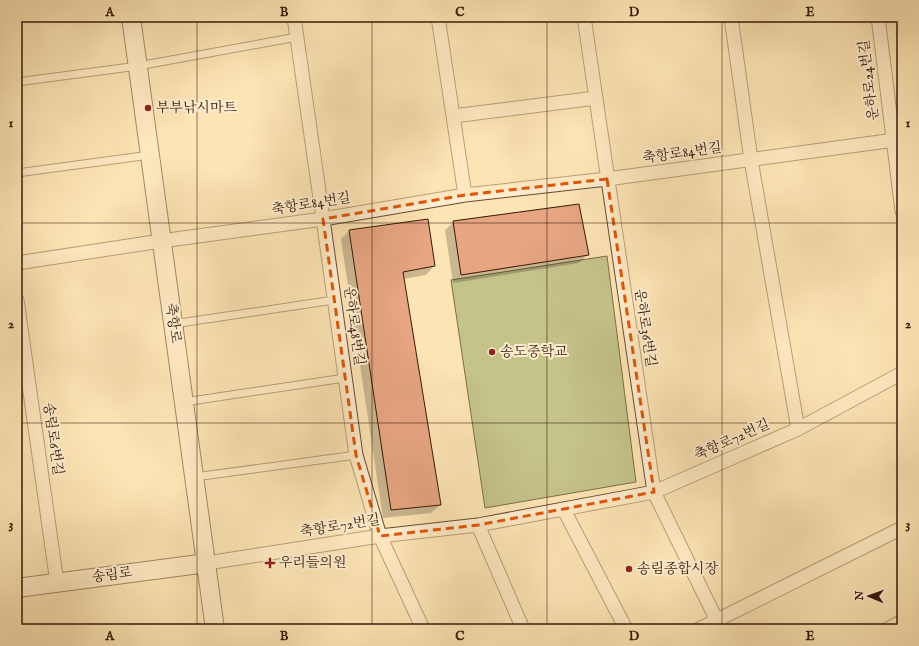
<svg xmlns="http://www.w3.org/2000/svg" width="919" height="646" font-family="'IM FELL English','Noto Serif KR',serif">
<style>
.green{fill:#c4c38a;stroke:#7e6e48}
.shadow{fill:#0003}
.building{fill:#e7a582;stroke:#371a07}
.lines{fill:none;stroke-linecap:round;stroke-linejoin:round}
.lane-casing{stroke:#684c32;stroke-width:9}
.street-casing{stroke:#684c32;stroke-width:15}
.secondary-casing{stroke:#371a07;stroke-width:20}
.lane{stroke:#feedce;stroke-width:7}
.street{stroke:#feedce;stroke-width:13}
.secondary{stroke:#feedce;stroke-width:18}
.marked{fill:none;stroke:#df560c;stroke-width:3;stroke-dasharray:8 5;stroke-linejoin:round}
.grid{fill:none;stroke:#371a07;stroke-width:1;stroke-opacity:0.55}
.poi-dot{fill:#8f2418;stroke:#feedce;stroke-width:1.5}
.labels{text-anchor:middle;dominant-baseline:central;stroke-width:4;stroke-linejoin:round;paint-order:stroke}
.street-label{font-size:14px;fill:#371a07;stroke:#feedce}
.poi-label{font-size:14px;fill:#371a07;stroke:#feedce;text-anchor:start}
.neatline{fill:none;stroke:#371a07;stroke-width:1.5}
.grid-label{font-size:13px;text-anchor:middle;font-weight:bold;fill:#371a07}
</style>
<rect width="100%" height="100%" fill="#fde4b4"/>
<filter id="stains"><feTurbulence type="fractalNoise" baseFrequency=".005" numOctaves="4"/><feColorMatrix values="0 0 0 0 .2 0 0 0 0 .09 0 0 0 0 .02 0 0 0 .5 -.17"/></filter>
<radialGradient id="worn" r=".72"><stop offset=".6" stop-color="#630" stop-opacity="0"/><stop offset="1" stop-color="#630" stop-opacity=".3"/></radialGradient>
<!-- green -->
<path class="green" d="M607 256 636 482 485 508 451 280Z"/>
<!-- shadow -->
<path class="shadow" d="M454 222 588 254 579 263 453 283 445 230Z
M349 231 434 266 426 275 403 279 440 505 431 513 383 518 341 239Z"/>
<!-- building -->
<path class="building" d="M579 204 589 255 461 275 453 221Z
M428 219 435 266 403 272 441 505 391 510 349 230Z"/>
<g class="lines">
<!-- lane casing -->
<g class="lane-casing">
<path id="lane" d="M17 82 138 66 297 37
M17 173 150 155
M173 324 334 300
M184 402 345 378
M195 477 356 455
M881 629 902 618"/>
</g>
<!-- street casing -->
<g class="street-casing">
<path id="street" d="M294 17 323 219 356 455 380 536 423 629
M438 17 465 195
M584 17 654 492 721 629
M731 17 751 160 798 429
M878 17 902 211
M453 116 596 98
M17 263 161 241 323 219 465 195 607 179 902 139
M17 300 57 583
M564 510 626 629
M478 525 523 629
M207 563 380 536 478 525 654 492 798 429 902 373
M699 629 902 528"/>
</g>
<!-- secondary casing -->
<g class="secondary-casing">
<path id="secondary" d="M131 17 215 629
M17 588 207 563"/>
</g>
<!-- lane -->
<use href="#lane" class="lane"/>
<!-- street -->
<use href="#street" class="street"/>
<!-- secondary -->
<use href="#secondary" class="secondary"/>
</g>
<!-- marked area -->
<path d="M0 0H919V646H0ZM607 179 654 492 478 525 380 536 356 455 323 219 465 195Z" fill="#fde4b4" fill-opacity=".55" fill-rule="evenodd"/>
<path class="marked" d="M607 179 654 492 478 525 380 536 356 455 323 219 465 195Z"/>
<!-- grid -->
<path class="grid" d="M197 17V629M372 17V629M547 17V629M722 17V629M17 223H902M17 423H902"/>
<!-- markers -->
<g class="poi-dot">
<circle cx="148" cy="108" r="4"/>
<circle cx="492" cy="352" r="4"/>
<path d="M268 557h4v4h4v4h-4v4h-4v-4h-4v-4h4z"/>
<circle cx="629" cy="569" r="4"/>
</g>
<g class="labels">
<!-- street labels -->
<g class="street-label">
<text transform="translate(869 80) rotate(-97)">운하로24번길</text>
<text transform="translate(682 153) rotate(-8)">축항로84번길</text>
<text transform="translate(311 204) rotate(-9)">축항로84번길</text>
<text transform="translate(173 323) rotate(82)">축항로</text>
<text transform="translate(354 326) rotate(82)">운하로48번길</text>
<text transform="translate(645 328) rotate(81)">운하로36번길</text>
<text transform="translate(53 439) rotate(82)">송림로6번길</text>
<text transform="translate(732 440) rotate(-24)">축항로72번길</text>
<text transform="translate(340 526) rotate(-9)">축항로72번길</text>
<text transform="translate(112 575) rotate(-8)">송림로</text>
</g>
<!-- poi labels -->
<g class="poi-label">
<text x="156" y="108">부부낚시마트</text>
<text x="500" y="352">송도중학교</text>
<text x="279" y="563">우리들의원</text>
<text x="637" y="569">송림종합시장</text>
</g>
</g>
<!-- margin -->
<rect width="919" height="646" fill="none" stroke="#fde4b4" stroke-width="44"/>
<!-- north arrow -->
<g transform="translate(869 596) rotate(272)" stroke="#feedce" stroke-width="3" paint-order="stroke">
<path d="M0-3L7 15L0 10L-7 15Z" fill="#371a07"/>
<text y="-6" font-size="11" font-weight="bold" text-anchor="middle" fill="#371a07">N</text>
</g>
<rect x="22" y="22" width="875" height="602" class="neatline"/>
<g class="grid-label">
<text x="110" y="16">A</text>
<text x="284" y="16">B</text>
<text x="460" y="16">C</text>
<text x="634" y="16">D</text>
<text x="810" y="16">E</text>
<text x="11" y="127">1</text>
<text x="908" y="127">1</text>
<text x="11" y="328">2</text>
<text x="908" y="328">2</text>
<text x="11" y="528">3</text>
<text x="908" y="528">3</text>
<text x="110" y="640">A</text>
<text x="284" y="640">B</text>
<text x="460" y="640">C</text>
<text x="634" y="640">D</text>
<text x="810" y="640">E</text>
</g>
<rect width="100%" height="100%" filter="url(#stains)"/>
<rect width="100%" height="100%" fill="url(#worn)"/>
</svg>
